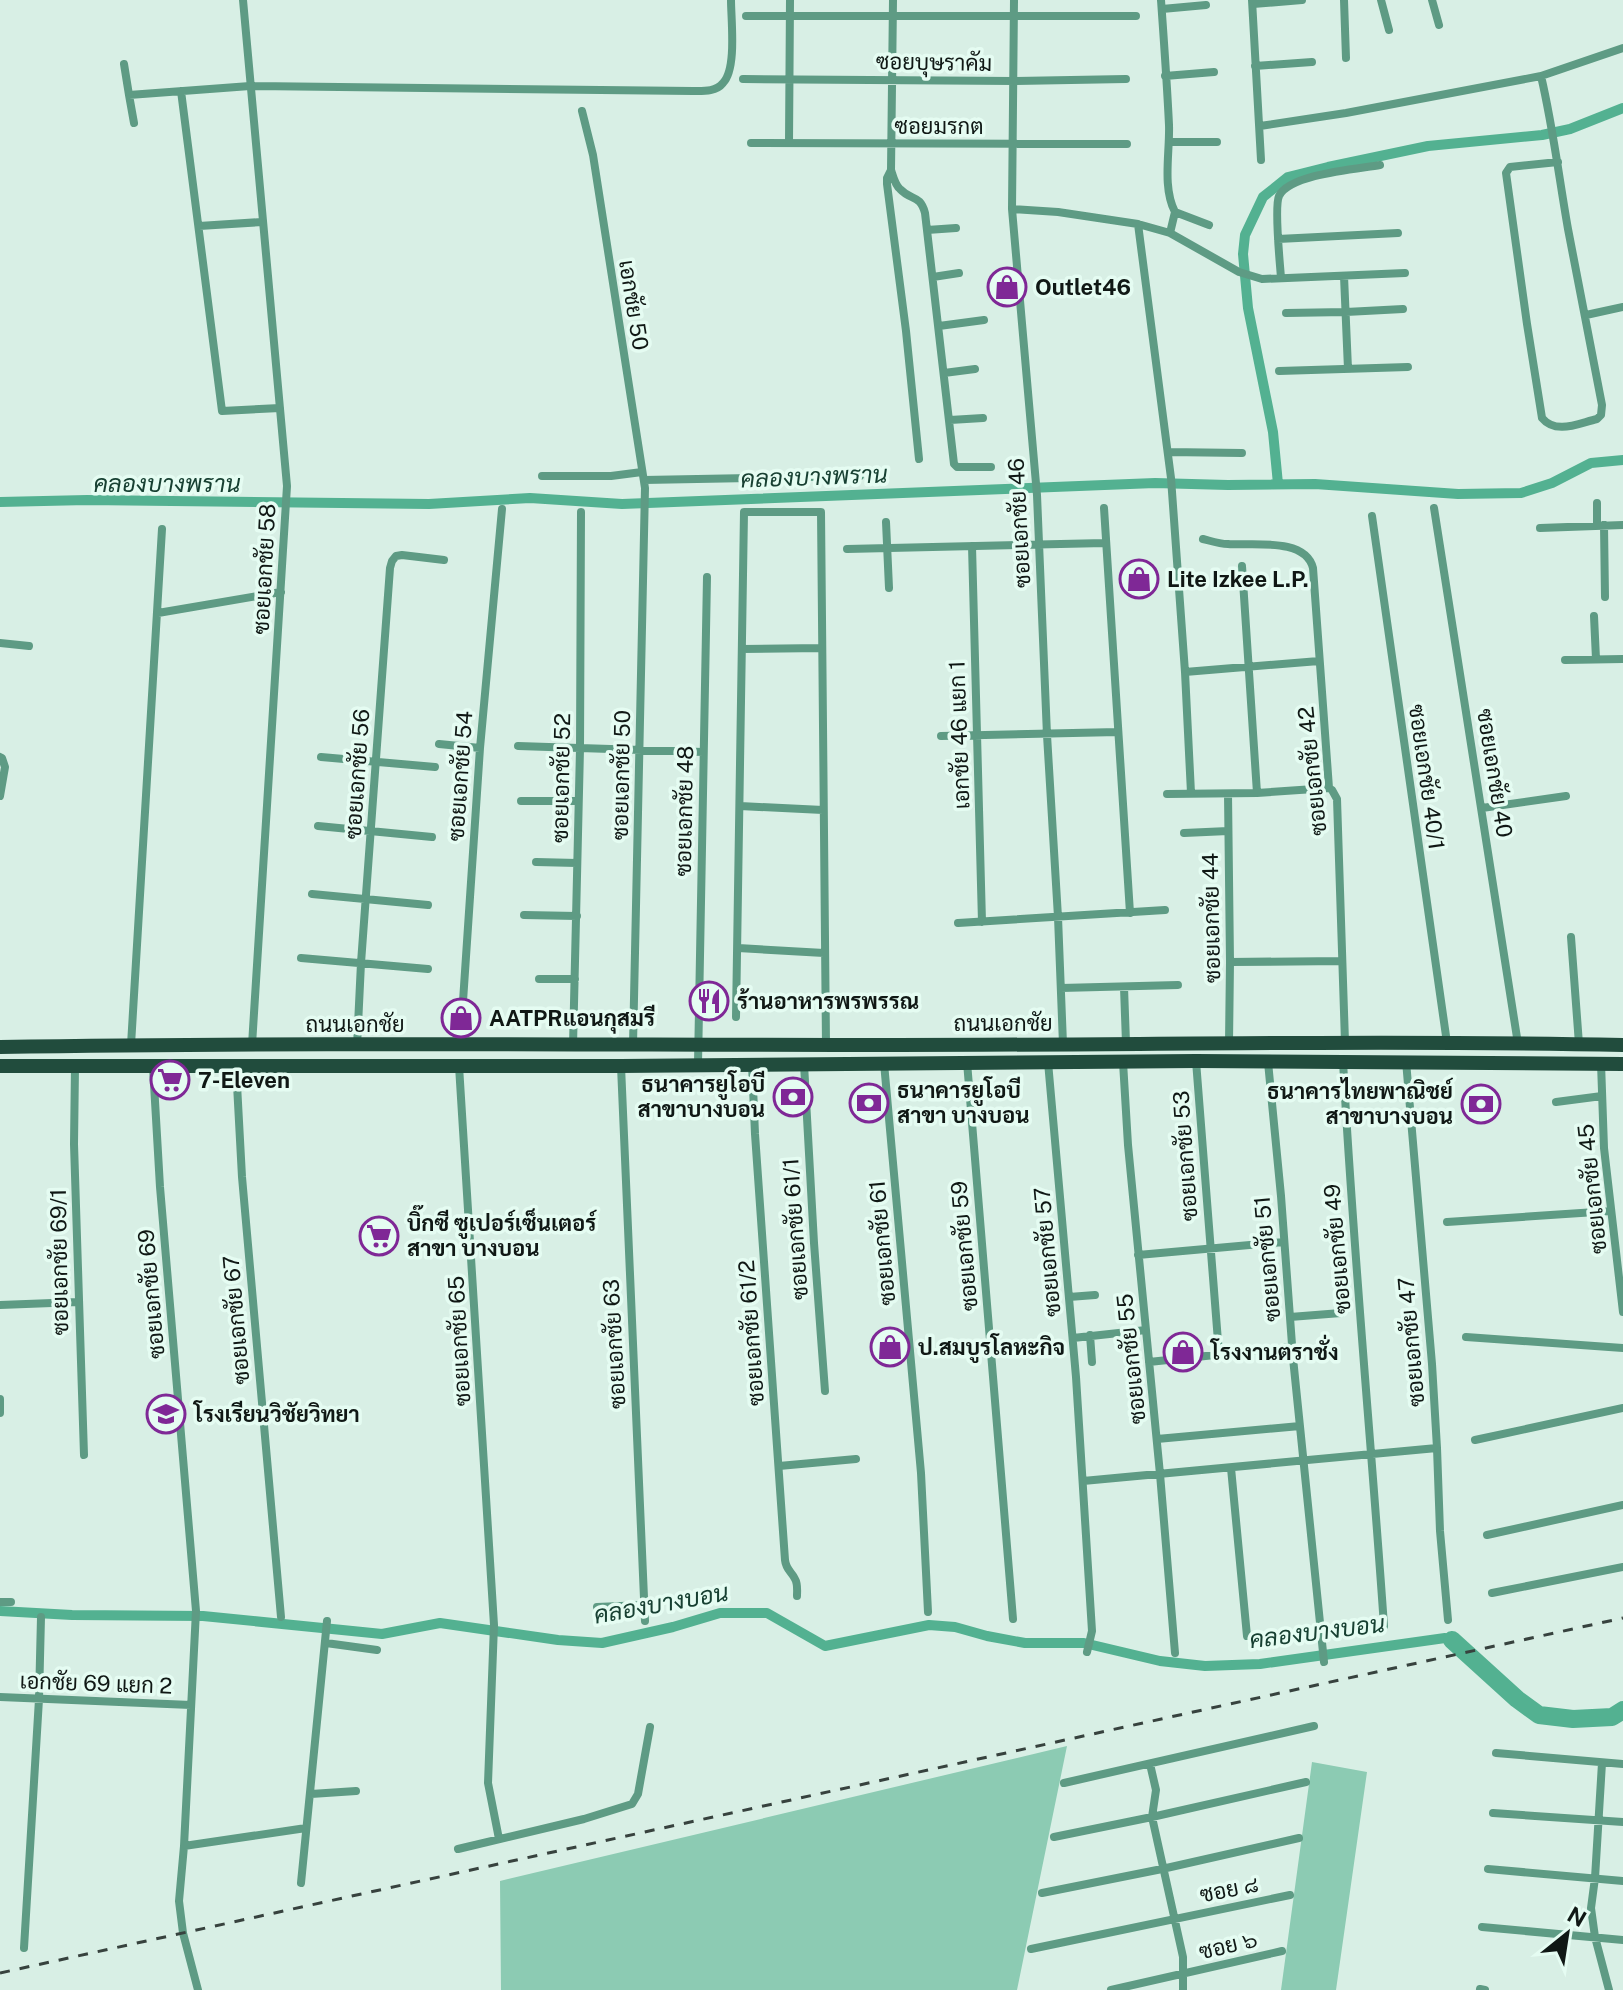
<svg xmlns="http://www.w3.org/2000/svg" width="1623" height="1990" font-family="'Public Sans',Sarabun,sans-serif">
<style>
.green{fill:#8ccbb3}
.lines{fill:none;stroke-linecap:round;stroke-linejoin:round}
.canal{stroke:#53b191;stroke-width:10}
.river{stroke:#53b191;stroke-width:18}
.street{stroke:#5e9b84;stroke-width:8}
.primary{stroke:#214c3d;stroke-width:14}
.rail{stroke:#37423e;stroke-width:3;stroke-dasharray:10 10;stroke-linecap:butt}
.labels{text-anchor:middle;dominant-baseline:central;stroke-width:7;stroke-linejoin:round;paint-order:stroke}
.street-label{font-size:22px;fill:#101815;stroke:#e5fcf2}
.poi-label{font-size:22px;font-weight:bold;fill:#101815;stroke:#e5fcf2;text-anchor:start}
.water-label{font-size:24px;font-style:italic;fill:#174032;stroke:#e5fcf2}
</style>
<rect width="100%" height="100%" fill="#d8efe5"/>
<!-- green -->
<path class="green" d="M1067 1746 1017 1990H501L500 1881Z
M1312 1762 1367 1772 1336 1990H1281Z"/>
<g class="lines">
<!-- canal -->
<path class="canal" d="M1278 484 1273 432 1248 308 1243 254 1245 235 1263 197 1288 177 1328 167 1428 146 1542 135 1570 129 1623 108
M0 502 87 500 429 504 530 498 622 504 1155 483 1228 485 1315 484 1458 494 1521 493 1552 483 1591 463 1623 460
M0 1611 72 1615 203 1616 382 1634 440 1623 558 1640 602 1643 673 1627 720 1613H767L825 1646 929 1625 955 1627 987 1636 1025 1643H1084L1160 1661 1205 1666 1260 1664 1445 1638 1452 1640"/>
<!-- river -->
<path class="river" d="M1452 1640 1517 1699 1539 1715 1573 1719 1612 1717 1623 1710"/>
<!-- street -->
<path class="street" d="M243 0 287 486 252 1045
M893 0 891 170C893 176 895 185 900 189 911 201 920 194 925 213L954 464 957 467H991
M1014 0 1012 209 1037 495 1047 735 1058 917 1063 1044
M1161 0C1164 42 1167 83 1169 125 1170 152 1162 187 1175 212L1209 225
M1252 0 1261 160
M1344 0 1346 58
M1381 0 1389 30
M1432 0 1439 25
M1253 4 1302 0
M1162 9 1206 5
M746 16H1136
M124 64 129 95 250 86 693 91C703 91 716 92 723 83 737 69 731 20 731 0
M1255 66 1312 62
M1165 76 1214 72
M1541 76C1553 127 1559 178 1568 229 1579 288 1591 346 1602 405L1601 415 1597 419C1579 423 1556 435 1542 418L1527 324 1506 173 1510 167 1558 162
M743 79 1014 81 1126 79
M181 91 222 411 280 408
M129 95 134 123
M582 111 593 155 645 488 633 1045
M1260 126 1346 113 1541 76 1623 48
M789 142 790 0
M1169 142H1217
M751 143 1127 144
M891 170 887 178V184L906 331 919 459
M1012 209 1058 212 1138 224 1170 233 1239 272 1262 279 1405 273
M1138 224 1171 478 1185 672 1191 793
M199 226 262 222
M927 230 956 228
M1170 233 1175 212
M1278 239 1398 233
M1344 276 1348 369
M933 277 959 273
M1281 278C1280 263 1274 207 1279 196 1290 174 1357 169 1380 165
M1286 313 1346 312 1403 309
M1586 315 1623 307
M939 326 984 320
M1279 371 1408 367
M944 373 975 369
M950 420 983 418
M1168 452 1242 453
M542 476H611L642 472
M644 480 860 476
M1104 508 1130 913
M1434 508 1518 1044
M1372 516 1447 1043
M886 522 889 588
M1597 525V503
M1604 525 1605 597
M1540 528 1623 525
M1203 539C1211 541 1219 544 1228 544 1253 546 1305 537 1313 568L1329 788 1332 790 1337 799 1345 1042
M972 546 982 922
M847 549 1105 543
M1242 566 1257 793
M158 613 281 592
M1594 616 1596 659
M0 643 29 646
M742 649 822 648
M1565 660 1623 659
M1185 672 1319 661
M941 736 1118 732
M439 744 480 748
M518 746 703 752
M0 757 2 758 5 767 0 796
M321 757 435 767
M1167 794 1257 793 1329 788
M1228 794 1230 962 1229 1043
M521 801H578
M740 806 823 810
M1482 808 1566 796
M318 826 432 837
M1184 833 1228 831
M536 862 577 863
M312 894 428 905
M524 915 577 916
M958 923 1165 910
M1571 937 1579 1044
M738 948 824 953
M301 958 428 969
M1230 962 1342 961
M539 979H575
M1124 987 1126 1043
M1061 988 1178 985
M736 1017 744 512H821L826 1045
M131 1045 162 529
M357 1046 361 963 390 568 392 561 396 556 402 555 444 560
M460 1046 480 748 502 509
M573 1046 580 749 581 512
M1196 1061 1219 1354
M1343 1061C1353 1250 1371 1438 1384 1626
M1406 1061 1432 1364 1437 1448 1440 1531 1448 1620
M967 1062 1013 1619
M1048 1062 1076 1377 1092 1631 1087 1652
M1123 1062 1128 1145 1160 1474 1175 1653
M1268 1062 1281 1196 1293 1358 1324 1662
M884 1063 921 1473 928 1612
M1601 1063 1604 1148 1623 1312
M698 1064 707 577
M752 1064 755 1134 785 1560C786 1570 792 1572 795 1579 798 1584 797 1591 797 1596
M804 1064 814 1243 825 1391
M236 1066 242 1177 281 1617
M459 1066 494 1625 488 1783 499 1839
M621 1066 645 1621
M75 1067 74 1144 84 1455
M153 1067 160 1187 196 1611 184 1846 179 1901 183 1933 198 1990
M1556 1102 1602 1096
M1447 1222 1611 1211
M1138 1255 1284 1242
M1069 1297 1095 1295
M0 1305 78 1302
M1290 1317 1341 1313
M1090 1335 1092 1362
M1466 1337 1623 1348
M1073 1338 1146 1330
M1149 1362 1292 1347
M0 1399V1413
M1157 1439 1300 1426
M1475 1440 1623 1408
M779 1466 856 1459
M1231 1468 1247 1636
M1083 1481 1437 1448
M1487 1535 1623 1505
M1492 1593 1623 1567
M0 1602H11
M597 1607 644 1605
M326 1643 377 1650
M0 1697 191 1705
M1496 1753 1623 1764
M1602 1763 1595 1878 1591 1908 1595 1937 1609 1990
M1150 1764 1156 1790 1152 1817 1183 1957V1990
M1064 1783 1314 1726
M311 1794 356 1791
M1493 1813 1623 1822
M1054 1837 1152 1817 1306 1782
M184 1846 306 1828
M458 1849 584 1819 632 1804 638 1794 650 1727
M1488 1869 1623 1881
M301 1883 327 1621
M1042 1893 1162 1869 1299 1838
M1482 1927 1623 1940
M24 1948 39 1699 41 1617
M1031 1949 1290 1895
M1480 1989 1485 1990
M1111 1990 1282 1951"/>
<!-- primary -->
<path class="primary" d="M0 1047C299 1042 598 1045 897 1045 1139 1045 1381 1040 1623 1045
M0 1066H621L1196 1061 1623 1064"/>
<!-- rail -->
<path class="rail" d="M0 1973 1623 1618"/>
</g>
<!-- icons -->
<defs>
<g id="shop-ring" transform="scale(2)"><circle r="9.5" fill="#e5fcf2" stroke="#7f2896" stroke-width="1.5"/><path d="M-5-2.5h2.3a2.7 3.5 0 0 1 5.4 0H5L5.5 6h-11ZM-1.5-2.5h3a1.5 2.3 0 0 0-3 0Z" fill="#7f2896"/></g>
<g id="restaurant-ring" transform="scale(2)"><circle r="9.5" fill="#e5fcf2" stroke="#7f2896" stroke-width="1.5"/><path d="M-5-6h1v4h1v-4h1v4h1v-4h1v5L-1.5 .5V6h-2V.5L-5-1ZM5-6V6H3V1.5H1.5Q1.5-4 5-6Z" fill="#7f2896"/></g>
<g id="supermarket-ring" transform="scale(2)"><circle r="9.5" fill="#e5fcf2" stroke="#7f2896" stroke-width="1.5"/><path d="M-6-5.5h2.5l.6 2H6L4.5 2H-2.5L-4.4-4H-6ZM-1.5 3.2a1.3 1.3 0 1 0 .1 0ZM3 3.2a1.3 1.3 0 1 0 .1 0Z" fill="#7f2896"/></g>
<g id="bank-ring" transform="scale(2)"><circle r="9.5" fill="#e5fcf2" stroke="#7f2896" stroke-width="1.5"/><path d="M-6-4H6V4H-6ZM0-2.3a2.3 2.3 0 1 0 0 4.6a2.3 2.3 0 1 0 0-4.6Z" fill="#7f2896"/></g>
<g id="school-ring" transform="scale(2)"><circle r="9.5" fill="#e5fcf2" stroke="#7f2896" stroke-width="1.5"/><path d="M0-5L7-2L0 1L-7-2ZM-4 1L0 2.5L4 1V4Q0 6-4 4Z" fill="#7f2896"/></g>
</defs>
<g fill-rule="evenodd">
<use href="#shop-ring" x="1007" y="287"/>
<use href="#shop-ring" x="1139" y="579"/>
<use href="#restaurant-ring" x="709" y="1001"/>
<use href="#shop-ring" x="461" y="1018"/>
<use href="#supermarket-ring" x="170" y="1080"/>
<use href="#bank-ring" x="793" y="1097"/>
<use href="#bank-ring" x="869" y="1103"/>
<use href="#bank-ring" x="1481" y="1104"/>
<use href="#supermarket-ring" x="379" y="1236"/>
<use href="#shop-ring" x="890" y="1347"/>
<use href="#shop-ring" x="1183" y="1352"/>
<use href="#school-ring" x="166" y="1414"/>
</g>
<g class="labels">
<!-- street labels -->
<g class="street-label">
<text transform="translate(934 62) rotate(1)">ซอยบุษราคัม</text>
<text x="939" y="126">ซอยมรกต</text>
<text transform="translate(634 305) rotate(81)">เอกชัย 50</text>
<text transform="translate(1019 523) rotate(-93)">ซอยเอกชัย 46</text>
<text transform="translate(264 569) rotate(-87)">ซอยเอกชัย 58</text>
<text transform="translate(959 735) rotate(-92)">เอกชัย 46 แยก 1</text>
<text transform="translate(1312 771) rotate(-96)">ซอยเอกชัย 42</text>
<text transform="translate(1495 773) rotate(81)">ซอยเอกชัย 40</text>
<text transform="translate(357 774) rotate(-86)">ซอยเอกชัย 56</text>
<text transform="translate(621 775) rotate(-89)">ซอยเอกชัย 50</text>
<text transform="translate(460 776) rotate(-86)">ซอยเอกชัย 54</text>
<text transform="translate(1427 777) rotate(82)">ซอยเอกชัย 40/1</text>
<text transform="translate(561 778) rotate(-89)">ซอยเอกชัย 52</text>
<text transform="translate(684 811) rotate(-89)">ซอยเอกชัย 48</text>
<text transform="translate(1211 918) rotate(-91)">ซอยเอกชัย 44</text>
<text x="1003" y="1023">ถนนเอกชัย</text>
<text x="355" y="1024">ถนนเอกชัย</text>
<text transform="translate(1185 1156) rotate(-94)">ซอยเอกชัย 53</text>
<text transform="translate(1592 1189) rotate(-96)">ซอยเอกชัย 45</text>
<text transform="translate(795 1229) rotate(-94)">ซอยเอกชัย 61/1</text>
<text transform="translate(882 1243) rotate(-95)">ซอยเอกชัย 61</text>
<text transform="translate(964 1246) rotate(-95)">ซอยเอกชัย 59</text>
<text transform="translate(1337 1249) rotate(-95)">ซอยเอกชัย 49</text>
<text transform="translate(1047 1252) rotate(-95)">ซอยเอกชัย 57</text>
<text transform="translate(1267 1259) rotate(-95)">ซอยเอกชัย 51</text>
<text transform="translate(59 1262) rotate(-91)">ซอยเอกชัย 69/1</text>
<text transform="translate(151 1294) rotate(-95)">ซอยเอกชัย 69</text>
<text transform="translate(236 1320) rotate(-95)">ซอยเอกชัย 67</text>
<text transform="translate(751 1333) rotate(-94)">ซอยเอกชัย 61/2</text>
<text transform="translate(459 1341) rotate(-93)">ซอยเอกชัย 65</text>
<text transform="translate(1411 1342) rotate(-95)">ซอยเอกชัย 47</text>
<text transform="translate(614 1344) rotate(-93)">ซอยเอกชัย 63</text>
<text transform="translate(1131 1359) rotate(-96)">ซอยเอกชัย 55</text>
<text transform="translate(96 1683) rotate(2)">เอกชัย 69 แยก 2</text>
<text transform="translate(1229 1889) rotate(-11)">ซอย ๘</text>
<text transform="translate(1228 1945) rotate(-13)">ซอย ๖</text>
</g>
<!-- poi labels -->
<g class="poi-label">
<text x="1035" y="287">Outlet46</text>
<text x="1167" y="579">Lite Izkee L.P.</text>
<text x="737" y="1001">ร้านอาหารพรพรรณ</text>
<text x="489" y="1018">AATPRแอนกุสมรี</text>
<text x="198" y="1080">7-Eleven</text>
<text x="765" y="1084" text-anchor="end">ธนาคารยูโอบี<tspan x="765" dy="25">สาขาบางบอน</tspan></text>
<text x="897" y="1090">ธนาคารยูโอบี<tspan x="897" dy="25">สาขา บางบอน</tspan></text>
<text x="1453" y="1091" text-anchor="end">ธนาคารไทยพาณิชย์<tspan x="1453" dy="25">สาขาบางบอน</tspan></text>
<text x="407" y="1223">บิ๊กซี ซูเปอร์เซ็นเตอร์<tspan x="407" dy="25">สาขา บางบอน</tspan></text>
<text x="918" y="1347">ป.สมบูรโลหะกิจ</text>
<text x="1211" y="1352">โรงงานตราชั่ง</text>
<text x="194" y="1414">โรงเรียนวิชัยวิทยา</text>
</g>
<!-- water labels -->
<g class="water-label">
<text transform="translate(814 476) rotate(-2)">คลองบางพราน</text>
<text x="167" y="483">คลองบางพราน</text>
<text transform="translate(661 1603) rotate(-10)">คลองบางบอน</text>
<text transform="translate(1317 1631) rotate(-7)">คลองบางบอน</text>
</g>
</g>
<!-- north arrow -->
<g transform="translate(1567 1934) rotate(30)" stroke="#e5fcf2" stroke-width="6" paint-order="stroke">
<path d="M0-6L14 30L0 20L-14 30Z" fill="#101815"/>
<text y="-12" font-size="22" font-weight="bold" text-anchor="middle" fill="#101815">N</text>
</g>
</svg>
